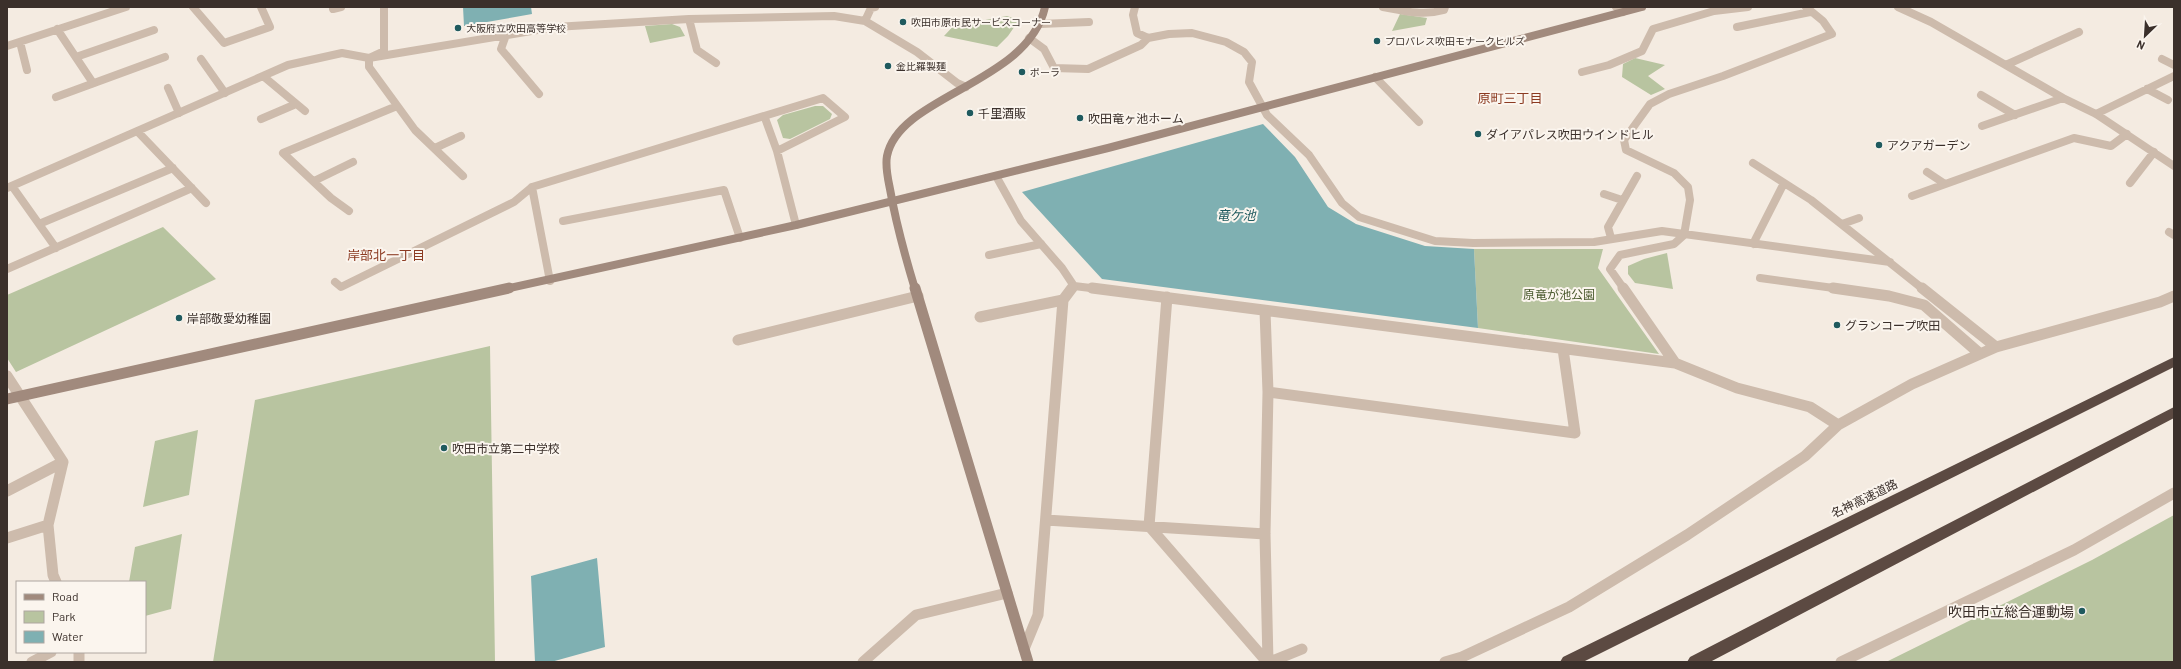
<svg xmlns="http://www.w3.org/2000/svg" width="2181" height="669" font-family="Barlow,'Noto Sans JP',sans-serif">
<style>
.green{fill:#b8c4a0}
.water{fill:#7fb0b2}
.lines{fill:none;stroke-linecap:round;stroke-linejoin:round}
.lane-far1{stroke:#cdbbac;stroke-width:8}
.lane{stroke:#cdbbac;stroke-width:11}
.street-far1{stroke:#cdbbac;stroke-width:8}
.street{stroke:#cdbbac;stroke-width:11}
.secondary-far1{stroke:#a18a7d;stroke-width:8}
.secondary{stroke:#a18a7d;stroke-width:11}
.highway{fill:#5c4a42;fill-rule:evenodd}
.poi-dot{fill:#1f5a5e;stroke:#fbf5ee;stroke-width:1.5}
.labels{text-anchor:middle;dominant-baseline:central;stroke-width:4;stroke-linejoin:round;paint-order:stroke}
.far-poi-label{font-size:10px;fill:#3b302b;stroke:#fbf5ee;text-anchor:start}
.poi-label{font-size:12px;fill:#3b302b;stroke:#fbf5ee;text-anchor:start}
.park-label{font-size:12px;fill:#4a5a2e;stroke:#fbf5ee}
.street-label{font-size:12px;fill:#3b302b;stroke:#fbf5ee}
.neighbourhood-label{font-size:13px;fill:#8c3b22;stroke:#fbf5ee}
.water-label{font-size:13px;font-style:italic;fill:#1f5a5e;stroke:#fbf5ee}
.near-poi-label{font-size:14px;fill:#3b302b;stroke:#fbf5ee;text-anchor:end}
</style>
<rect width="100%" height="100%" fill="#f4ebe1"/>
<!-- green -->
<path class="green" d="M1400 14 1427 18 1425 25 1392 31Z
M1007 16 1019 20 1008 36 997 47 944 36 958 21 969 23Z
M672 24 680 27 685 36 650 43 645 26Z
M1635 58 1665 65 1648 76 1665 89 1651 95 1622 77 1623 64Z
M815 106H823L832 114 830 119 790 139 783 138 777 120 783 115Z
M163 227 216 279 16 372 7 358V295Z
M1474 249H1603L1598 268 1659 354 1478 328Z
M1667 253 1673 289 1635 283 1628 274V266L1644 259Z
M490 346 495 662H213L255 400Z
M198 430 189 495 143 507 155 441Z
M2174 515V662H1886L2092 560Z
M182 534 171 609 145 616V582H129L135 547Z"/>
<!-- water -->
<path class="water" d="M463 7H531L532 14 464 26Z
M1263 124 1295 157 1328 207 1356 224 1425 246 1474 249 1478 328 1102 279 1022 192Z
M597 558 605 647 551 662H535L531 576Z"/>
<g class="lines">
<!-- lane-far1 -->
<path class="lane-far1" d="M1040 24 1089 22
M76 57 154 30
M201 59 225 93
M1582 72 1609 65 1642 51 1653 29 1714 11 1748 7
M168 88 179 113
M56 97 165 57
M989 255 1041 244"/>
<!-- lane -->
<path class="lane" d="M738 340 918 296"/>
<!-- street-far1 -->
<path class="street-far1" d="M193 7 224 43 270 27 261 7
M384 7V51L369 58V67L415 130 463 176
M1135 7 1133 15 1137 33 1148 38
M1383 7C1404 11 1423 16 1444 10L1445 7
M1616 7 1623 12
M1898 7 1931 22 2063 98 2096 114 2174 166
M333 9 341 7
M689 19 697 50 716 63
M865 21 871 8 875 7
M1737 27 1810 12
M57 29 93 83
M506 35 501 49 539 94
M1029 38 1044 49 1054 68 1088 69 1141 45 1148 38 1169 34 1192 33 1226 42 1244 52 1252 62 1249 82 1267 115 1309 155 1342 203 1359 217 1435 241 1473 243 1594 242 1662 231 1890 262
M20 42 27 70
M7 46 126 7
M2162 59 2174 65
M2008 64 2079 32
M263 76 305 111
M1375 77 1419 122
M2147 89 2168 100
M1981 95 2015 115
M2096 114 2174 76
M765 118 777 151 796 225
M261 119 296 104
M1982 126 2063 98
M138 132 206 203
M435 148 461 136
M1753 163 1811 200 1923 289
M1927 172 1945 184
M996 176 1021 221 1062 268 1074 286 1099 289
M314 181 353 162
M2130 183 2154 152
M12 186 56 248
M532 187 550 281
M7 188 288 65 342 53 369 58 555 27 689 19 834 16 865 21 917 52 957 83 966 87
M1604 194 1622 200
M1912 196 2074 138 2111 146 2127 134
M349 211 331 198 283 153 397 106
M563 221 724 190 740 238
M39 224 173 168
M1842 224 1859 218
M2169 232 2174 235
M1611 238 1608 227 1637 176
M1753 244 1784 183
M7 269 192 188
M1760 278 1841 289
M335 282 341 287 514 202 532 187 823 98 845 117 777 151
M1071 289 1074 286
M1624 289 1610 269 1620 255 1674 244 1684 235 1690 200 1688 187 1674 173 1626 150 1624 140 1650 104 1669 94 1723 76 1832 34 1823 21 1806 7"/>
<!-- street -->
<path class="street" d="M1092 288 1675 363
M1623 288 1675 363 1737 388 1810 407 1838 425
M1833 288 1889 296 1924 305 1979 353
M1922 288 1996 347
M1167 297 1149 526 1267 662
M1265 311 1268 392 1265 534 1268 662
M980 317 1063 300
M7 376 63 462 48 525 53 575 56 582
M1268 392 1575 433 1563 349
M7 491 63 462
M1046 520 1265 534
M7 538 48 525
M1024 649 1038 615 1063 300 1072 288
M79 652V662
M32 662 51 652
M863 662 916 615 1007 593
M1270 662 1302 649
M1445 662 1462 657 1569 607 1687 535 1805 456 1838 425 1912 384 1996 347 2160 302 2174 296
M1841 662 2074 550 2174 493"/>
<!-- secondary-far1 -->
<path class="secondary-far1" d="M505 289 796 225 1108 148 1642 7
M915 289C905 256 896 224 890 189 888 179 885 167 887 156 899 95 1028 84 1045 7"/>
<!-- secondary -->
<path class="secondary" d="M915 288 1028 662
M7 399 509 288"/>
<!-- highway -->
<path class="highway" d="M2174 357V367L1583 662H1560L1563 657Z
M2174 407V418L1710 662H1687L1690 657Z"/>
</g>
<!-- markers -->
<g class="poi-dot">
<circle cx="903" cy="22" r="4"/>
<circle cx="458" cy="28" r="4"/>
<circle cx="1377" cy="41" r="4"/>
<circle cx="888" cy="66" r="4"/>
<circle cx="1022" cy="72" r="4"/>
<circle cx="970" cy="113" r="4"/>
<circle cx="1080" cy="118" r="4"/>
<circle cx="1478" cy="134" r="4"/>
<circle cx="1879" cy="145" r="4"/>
<circle cx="179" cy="318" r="4"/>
<circle cx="1837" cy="325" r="4"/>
<circle cx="444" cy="448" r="4"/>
<circle cx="2082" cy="611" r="4"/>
</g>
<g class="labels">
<!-- far-poi labels -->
<g class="far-poi-label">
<text x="911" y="22">吹田市原市民サービスコーナー</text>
<text x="466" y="28">大阪府立吹田高等学校</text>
<text x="1385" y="41">プロパレス吹田モナークヒルズ</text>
<text x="896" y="66">金比羅製麺</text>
<text x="1030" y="72">ポーラ</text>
</g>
<!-- poi labels -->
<g class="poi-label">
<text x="978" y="113">千里酒販</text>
<text x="1088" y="118">吹田竜ヶ池ホーム</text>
<text x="1486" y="134">ダイアパレス吹田ウインドヒル</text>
<text x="1887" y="145">アクアガーデン</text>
<text x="187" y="318">岸部敬愛幼稚園</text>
<text x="1845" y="325">グランコープ吹田</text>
<text x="452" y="448">吹田市立第二中学校</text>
</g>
<!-- park labels -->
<g class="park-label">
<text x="1559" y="294">原竜が池公園</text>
</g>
<!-- street labels -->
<g class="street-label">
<text transform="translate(1864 498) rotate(-26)">名神高速道路</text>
</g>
<!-- neighbourhood labels -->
<g class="neighbourhood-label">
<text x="1510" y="98">原町三丁目</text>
<text x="386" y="255">岸部北一丁目</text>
</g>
<!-- water labels -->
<g class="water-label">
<text x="1236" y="215">竜ケ池</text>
</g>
<!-- near-poi labels -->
<g class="near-poi-label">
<text x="2074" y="611">吹田市立総合運動場</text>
</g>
</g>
<!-- border -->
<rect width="2181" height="669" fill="none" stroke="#3b302b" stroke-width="16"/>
<!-- legend -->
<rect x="16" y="581" width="130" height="72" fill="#fbf5ee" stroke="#aea6a0"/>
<rect x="24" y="594" width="20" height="6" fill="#a18a7d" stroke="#aea6a0"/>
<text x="52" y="601" font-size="12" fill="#3b302b">Road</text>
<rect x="24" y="611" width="20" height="12" fill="#b8c4a0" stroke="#aea6a0"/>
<text x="52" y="621" font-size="12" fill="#3b302b">Park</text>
<rect x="24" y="631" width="20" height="12" fill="#7fb0b2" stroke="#aea6a0"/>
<text x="52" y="641" font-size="12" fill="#3b302b">Water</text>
<!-- north arrow -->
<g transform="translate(2145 36) rotate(205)" stroke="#fbf5ee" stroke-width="3" paint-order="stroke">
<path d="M0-3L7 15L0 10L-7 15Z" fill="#3b302b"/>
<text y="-6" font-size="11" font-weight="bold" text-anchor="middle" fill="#3b302b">N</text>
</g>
</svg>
